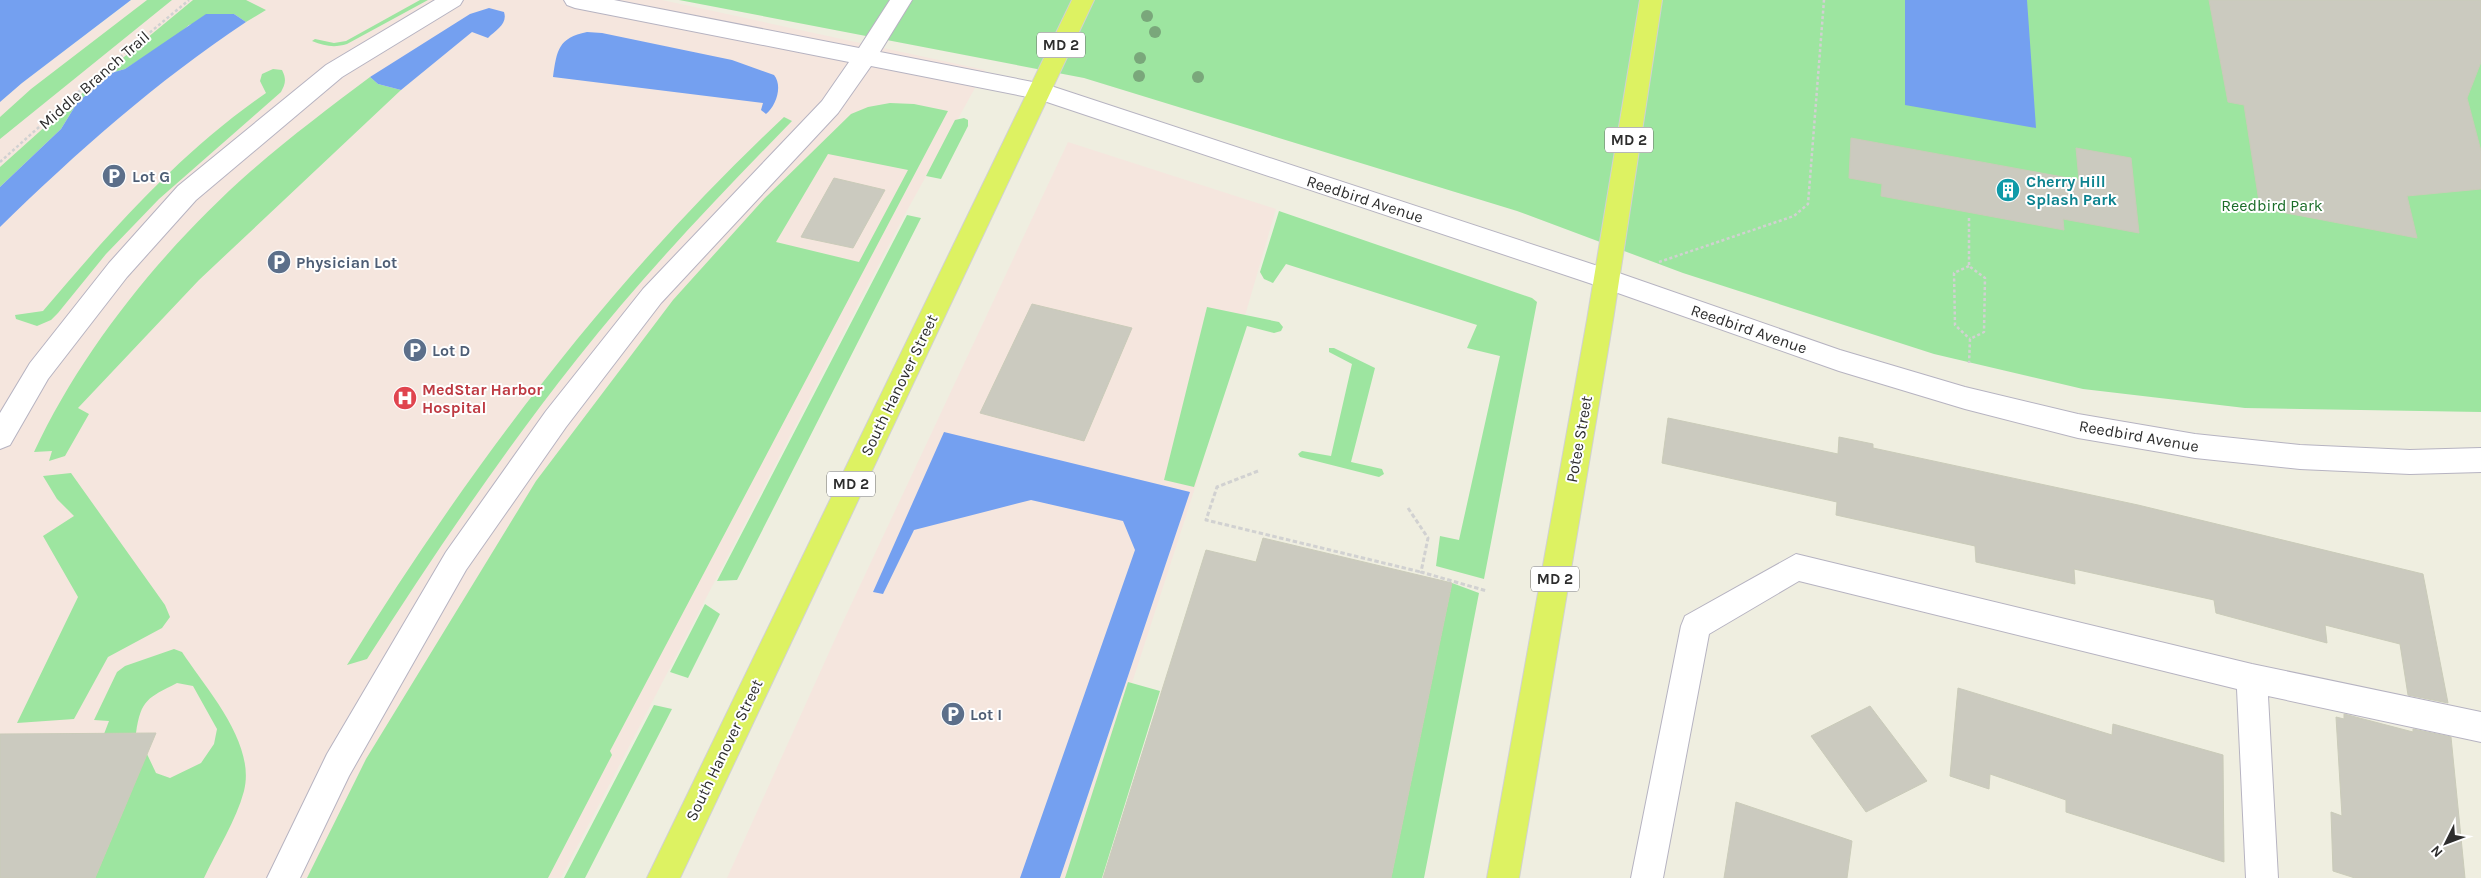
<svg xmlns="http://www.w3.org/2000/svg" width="2481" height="878" font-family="Karla,sans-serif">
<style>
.medical{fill:#f5e6de}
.green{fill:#9de5a0;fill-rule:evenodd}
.water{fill:#74a0f0}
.building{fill:#cbcabf;stroke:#cacbb9}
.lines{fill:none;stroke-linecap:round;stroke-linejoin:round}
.minor-casing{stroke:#b6b3c1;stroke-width:2}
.major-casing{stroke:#d1d1d1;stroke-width:2}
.path-far1{stroke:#d1d1d1;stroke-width:2.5;stroke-dasharray:3 2.5;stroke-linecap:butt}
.path{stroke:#d1d1d1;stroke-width:3;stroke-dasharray:4.5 2.5;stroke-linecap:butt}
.minor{fill:#fff;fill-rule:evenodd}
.major{fill:#ddf262;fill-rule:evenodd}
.tree{fill:#7aa77b}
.labels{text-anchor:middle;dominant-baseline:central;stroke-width:4;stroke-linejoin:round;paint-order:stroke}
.shield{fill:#fff;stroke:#6c6c6c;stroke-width:1}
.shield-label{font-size:15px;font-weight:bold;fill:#2d2d2d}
.street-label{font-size:16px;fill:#2d2d2d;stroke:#fff}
.service-label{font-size:16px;font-weight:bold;fill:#4e5e75;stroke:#fff;text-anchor:start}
.culture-label{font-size:16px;font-weight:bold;fill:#0d838f;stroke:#fff;text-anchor:start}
.park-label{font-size:16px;fill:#1b6d29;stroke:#fff}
.health-label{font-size:16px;font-weight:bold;fill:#be3a42;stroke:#fff;text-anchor:start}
</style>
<rect width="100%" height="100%" fill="#efeee0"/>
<!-- medical -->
<path class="medical" d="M132 0H662L985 70 904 216 561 878H0V102L22 83Z
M1068 142 1276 209 1195 488 1069 878H727L841 626Z"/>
<!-- green -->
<path class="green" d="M147 0H172L0 139V117L31 89Z
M193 0H246L266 10 246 22 234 14 189 25 174 38 125 69 111 73 77 103 61 129 0 187V167L107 71Z
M420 0H428L347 44C334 48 325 46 312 41L315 39 334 43 346 41Z
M679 0H2481V412L2245 408 2083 389 1934 354 1683 273 1517 211 1084 78Z
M273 69 282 70C287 80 285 84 281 92L159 199 106 254 58 313 51 320 37 326 16 319 15 315 43 311C110 232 180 152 266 93L260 81 262 74Z
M370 77 378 84 401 90 199 280 78 408 89 414 65 456 49 461 52 451 34 452C83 347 165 247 251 171 289 138 330 107 370 77Z
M890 103 914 104 948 111 610 751 612 755 548 878H307L366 759 536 481 673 300 765 198 851 114 868 107ZM828 154 908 170 859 262 776 242Z
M784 117 792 121C717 198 643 275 577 359 501 455 433 556 367 659L347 665C470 466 612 278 784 117Z
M964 118 968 120V126L941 179 926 176 955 120Z
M1279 211 1532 298 1537 302 1484 579 1436 566 1440 536 1459 540 1500 356 1467 348 1477 325 1286 264 1273 283 1264 279 1260 272Z
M907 215 921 218 737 580 717 581Z
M1207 307 1279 322 1283 327 1281 331 1274 333 1247 326 1194 487 1164 480Z
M1329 348H1334L1375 368 1351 462 1382 469 1384 474 1379 477 1300 457 1298 454 1302 451 1331 456 1352 364 1329 352Z
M71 473 165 605 170 617 162 628 108 657 74 719 17 723 78 597 43 536 74 516 57 499 43 476Z
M1452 583 1479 593 1424 878H1391Z
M705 604 720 614 688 678 670 672Z
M174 649 182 652C207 690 256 743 244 791 236 821 217 850 204 878H95L147 754 156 773 170 778 201 763 214 744 217 729 193 686 177 683C148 698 141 699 136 733L104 734 109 721 94 720 117 672 125 666Z
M1128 682 1160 691 1102 878H1065Z
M654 705 672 709 585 878H564Z"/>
<!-- water -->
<path class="water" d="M0 0H131L22 83 0 102Z
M1905 0H2027L2036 128 1905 105Z
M489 8 504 12C508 24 496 30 488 38L472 32 401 90 378 84 370 77 470 14Z
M206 14H234L246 22C157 81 77 152 0 227V187L61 129 77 103 111 73 125 69Z
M587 32 602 33 732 60 774 75C783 86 776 106 766 114L761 110 763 103 553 77C557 50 558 38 587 32Z
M944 432 1190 492 1060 878H1020L1135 550 1123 521 1031 500 914 530 883 594 873 592Z"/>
<!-- building -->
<path class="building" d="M2209 0H2481V62L2467 98 2481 151V189L2407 196 2417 238 2260 208 2244 105 2228 102Z
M1851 138 2079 180 2076 148 2131 158 2139 233 2063 219 2064 230 1881 196 1882 184 1849 178Z
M834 178 885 190 853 248 801 237Z
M1032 304 1132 328 1084 441 980 413Z
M1668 418 1838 454 1839 437 1873 444V448L2138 505 2423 574 2448 703 2408 695 2400 644 2325 625 2327 643 2216 613 2214 600 2074 569 2075 584 1976 562 1975 546 1836 515 1837 502 1662 463Z
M1263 538 1452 583 1391 878H1103L1206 550 1256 562Z
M1958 688 2112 735 2113 724 2223 755 2224 862 2066 812V800L1990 774 1989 789 1950 776Z
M1870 706 1927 781 1866 812 1811 736Z
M2344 714 2413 732V729L2451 737 2465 878H2355L2333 871 2331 812 2342 816 2336 717 2344 719Z
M156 733 95 878H0V734Z
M1736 802 1852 841 1847 878H1724Z"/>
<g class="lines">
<!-- minor casing -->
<g class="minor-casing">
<path id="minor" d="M435 0H463L460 5 342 77 196 200 127 277 48 379 10 445 0 449V413L30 363 109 263 178 186 326 65Z
M564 0H614L859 48 890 0H912L880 52 1048 85 1616 272 1840 350 1965 387 2078 414 2195 434 2300 445 2410 450 2481 448V472L2410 474 2300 469 2195 458 2078 438 1965 409 1839 371 1598 286 1038 99 871 66 838 113 661 303 566 427 466 570 349 776 300 878H267L327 754 446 552 546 411 643 289 822 101 849 62 575 8 567 5Z
M1796 554 2252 664 2481 712V742L2268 696 2278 878H2246L2237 689 1799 581 1709 634 1663 878H1631L1681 626 1685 616Z"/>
</g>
<!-- major casing -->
<g class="major-casing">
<path id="major" d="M1072 0H1094L680 878H647Z
M1640 0H1662L1613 320 1519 878H1487L1587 320Z"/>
</g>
<!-- path-far1 -->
<path class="path-far1" d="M0 162 77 93 189 0
M1969 218V266L1985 278 1984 332 1970 339 1969 363
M1659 262 1794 216 1808 204 1824 0
M1969 266 1954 273 1955 325 1970 339"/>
<!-- path -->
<path class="path" d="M1258 471 1217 487 1206 520 1421 572
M1408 508 1428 538 1421 572 1487 591"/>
<!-- minor -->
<use href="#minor" class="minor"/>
<!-- major -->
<use href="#major" class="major"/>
</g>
<!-- trees -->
<g class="tree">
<circle cx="1147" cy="16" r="6"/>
<circle cx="1155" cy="32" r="6"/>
<circle cx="1140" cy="58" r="6"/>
<circle cx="1139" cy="76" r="6"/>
<circle cx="1198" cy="77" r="6"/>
</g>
<!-- icons -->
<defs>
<g id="parking-disc" transform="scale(1.25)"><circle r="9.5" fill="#5c6f8a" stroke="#fff"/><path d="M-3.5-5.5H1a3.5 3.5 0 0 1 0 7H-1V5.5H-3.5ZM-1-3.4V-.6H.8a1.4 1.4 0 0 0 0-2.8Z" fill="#fff"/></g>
<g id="building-disc" transform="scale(1.25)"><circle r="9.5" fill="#0f9aa8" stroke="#fff"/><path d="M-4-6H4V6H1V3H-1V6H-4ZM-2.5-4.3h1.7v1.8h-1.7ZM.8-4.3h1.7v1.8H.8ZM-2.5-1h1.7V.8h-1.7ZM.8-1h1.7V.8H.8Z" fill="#fff"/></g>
<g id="hospital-disc" transform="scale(1.25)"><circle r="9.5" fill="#e0444e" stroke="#fff"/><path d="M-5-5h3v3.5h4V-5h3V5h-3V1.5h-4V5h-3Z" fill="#fff"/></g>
</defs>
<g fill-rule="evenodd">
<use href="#parking-disc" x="114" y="176"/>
<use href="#building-disc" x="2008" y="190"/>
<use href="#parking-disc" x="279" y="262"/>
<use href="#parking-disc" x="415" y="350"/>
<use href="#hospital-disc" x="405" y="398"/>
<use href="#parking-disc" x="953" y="714"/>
</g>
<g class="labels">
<!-- shield labels -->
<g class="shield">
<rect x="1037" y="32.5" width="48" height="25" rx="4"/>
<rect x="1605" y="127.5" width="48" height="25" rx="4"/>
<rect x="827" y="471.5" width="48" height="25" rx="4"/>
<rect x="1531" y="566.5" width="48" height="25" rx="4"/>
</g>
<g class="shield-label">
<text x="1061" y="45">MD 2</text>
<text x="1629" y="140">MD 2</text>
<text x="851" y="484">MD 2</text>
<text x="1555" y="579">MD 2</text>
</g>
<!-- street labels -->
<g class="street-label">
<text transform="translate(94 80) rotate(-41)">Middle Branch Trail</text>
<text transform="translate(1365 199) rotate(18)">Reedbird Avenue</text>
<text transform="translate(1749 329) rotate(19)">Reedbird Avenue</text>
<text transform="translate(899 385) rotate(-64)">South Hanover Street</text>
<text transform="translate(2139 436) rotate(10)">Reedbird Avenue</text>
<text transform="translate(1579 439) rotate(-80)">Potee Street</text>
<text transform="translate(724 750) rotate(-64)">South Hanover Street</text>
</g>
<!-- service labels -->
<g class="service-label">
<text x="132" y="176">Lot G</text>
<text x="296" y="262">Physician Lot</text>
<text x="432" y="350">Lot D</text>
<text x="970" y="714">Lot I</text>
</g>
<!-- culture labels -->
<g class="culture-label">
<text x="2026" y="181">Cherry Hill<tspan x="2026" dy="18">Splash Park</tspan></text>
</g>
<!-- park labels -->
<g class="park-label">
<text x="2272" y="205">Reedbird Park</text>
</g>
<!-- health labels -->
<g class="health-label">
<text x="422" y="389">MedStar Harbor<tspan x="422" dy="18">Hospital</tspan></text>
</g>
</g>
<!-- north arrow -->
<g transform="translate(2446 843) rotate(228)" stroke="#ffffff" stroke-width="4" paint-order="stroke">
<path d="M0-4L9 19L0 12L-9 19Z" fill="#2d2d2d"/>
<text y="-8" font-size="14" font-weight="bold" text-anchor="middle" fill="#2d2d2d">N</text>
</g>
</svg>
